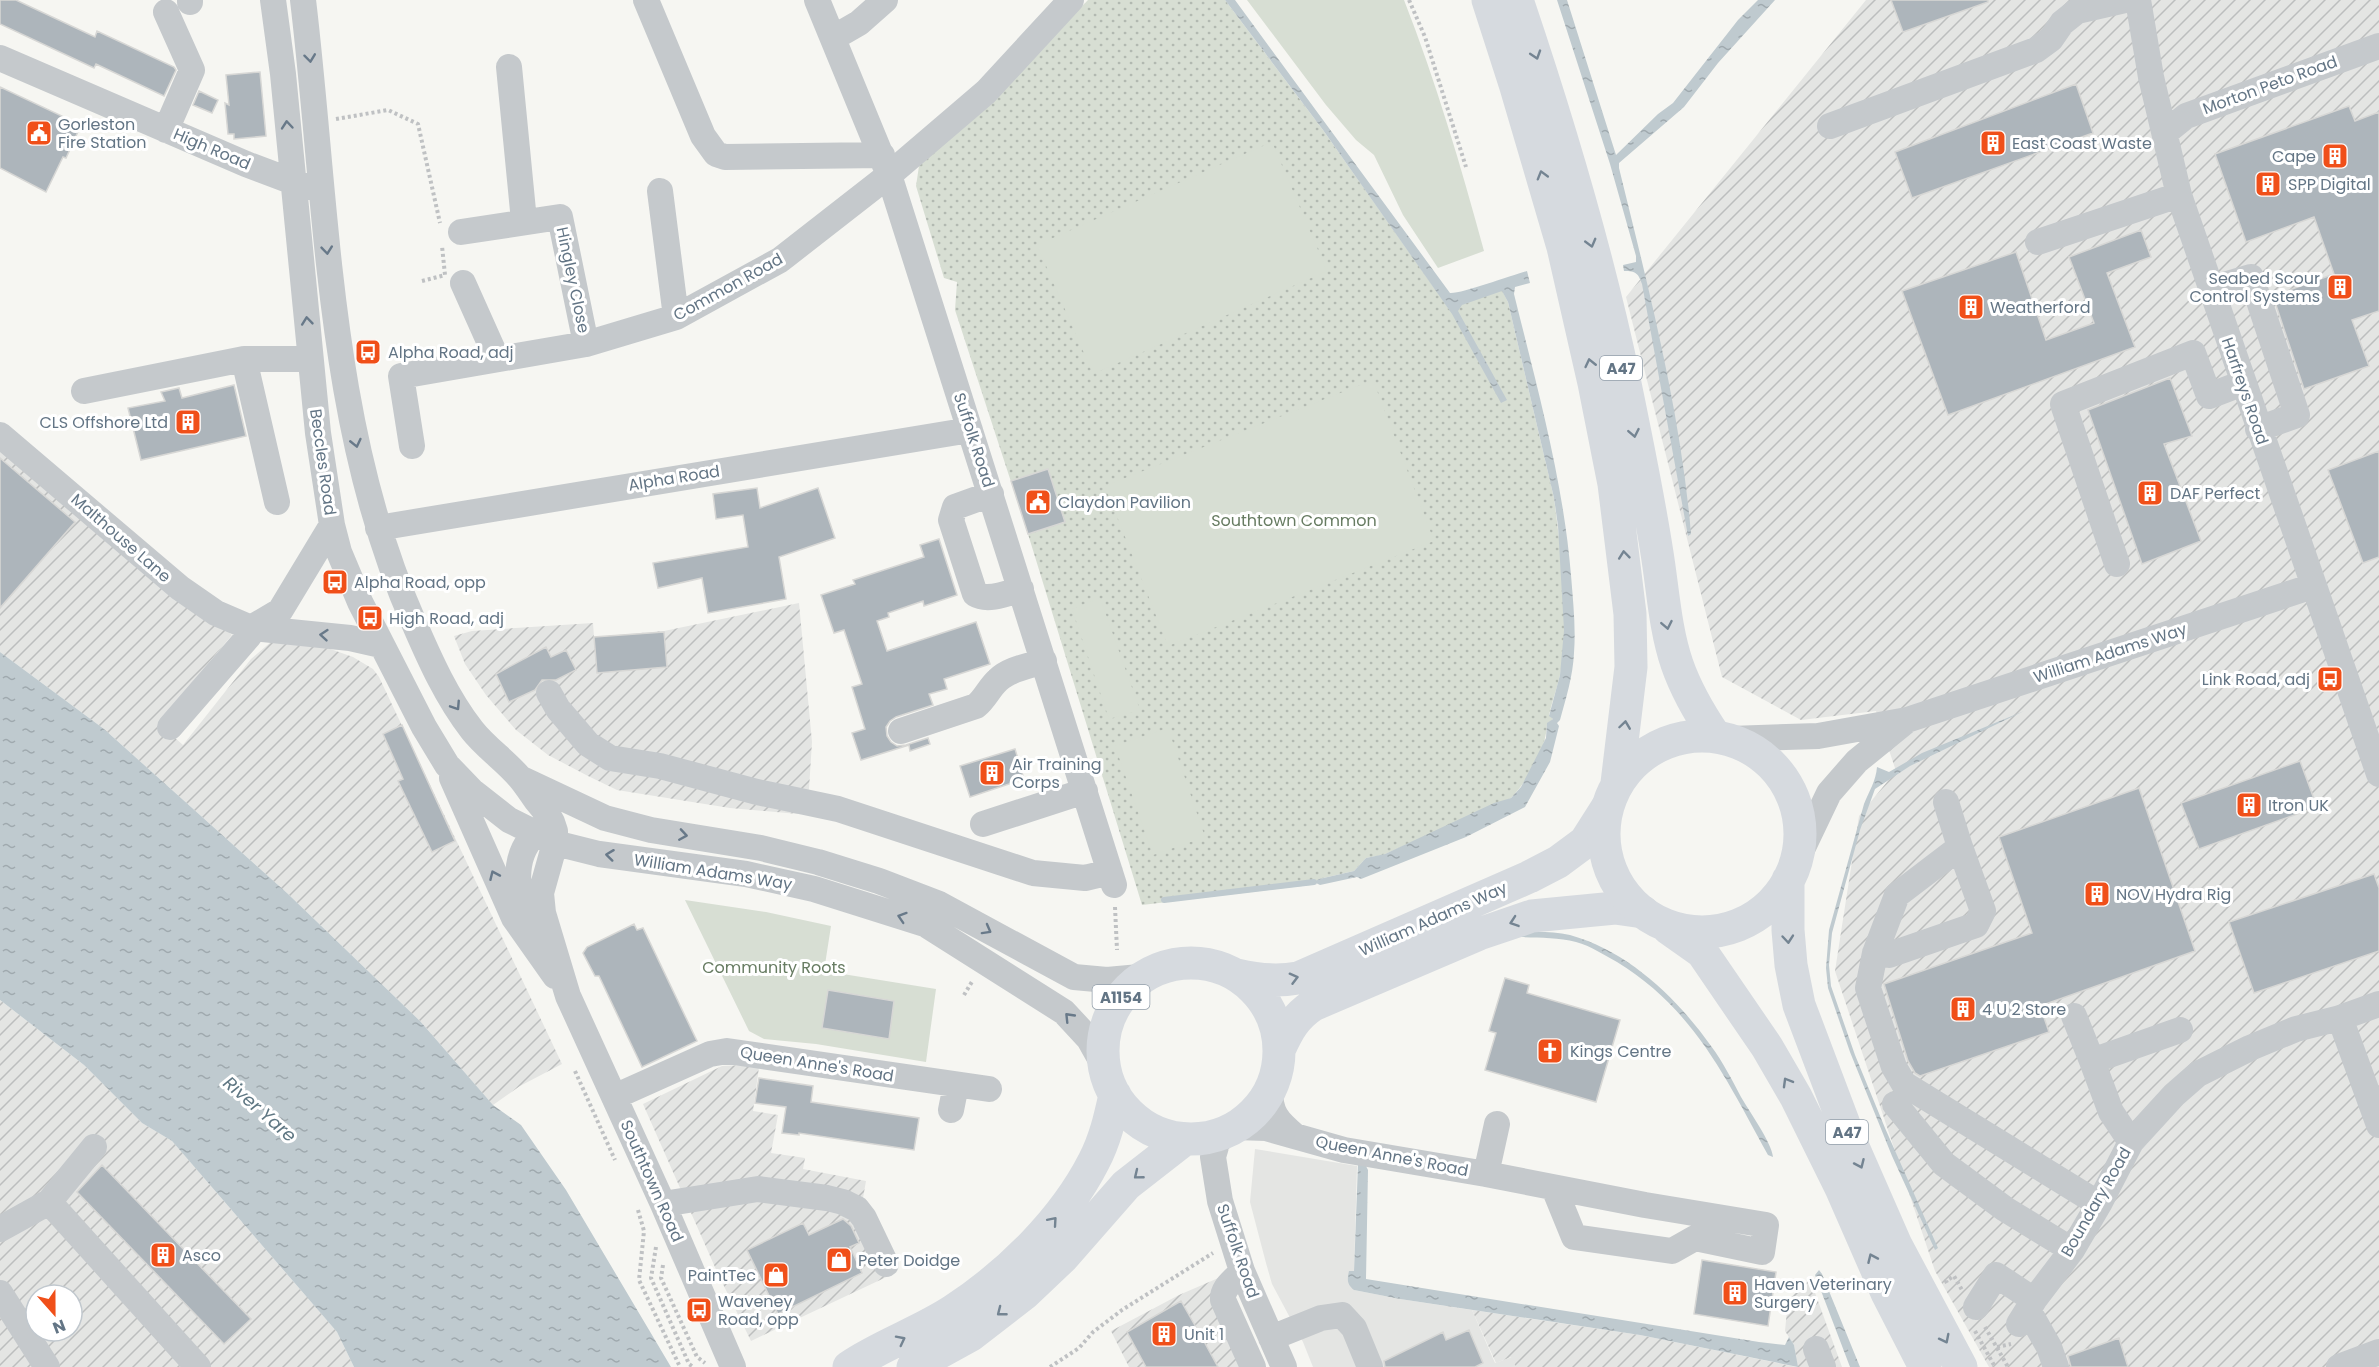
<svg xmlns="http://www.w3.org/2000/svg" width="2379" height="1367" font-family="Poppins,sans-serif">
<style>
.built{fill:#e4e5e3}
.industrial{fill:url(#industrial-furrows);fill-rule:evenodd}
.grass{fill:url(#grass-dots)}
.garden{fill:#d7ded3}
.water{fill:url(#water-ripples)}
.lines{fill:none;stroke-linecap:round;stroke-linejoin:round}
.stream{stroke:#bfcacf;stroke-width:6}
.building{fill:#adb5bb;stroke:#d7d7d5;stroke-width:1.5}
.path{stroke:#bfc1c3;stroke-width:4;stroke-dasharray:3 3;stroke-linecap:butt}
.minor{stroke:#c5c9cc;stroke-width:26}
.major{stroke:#d6dadf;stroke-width:33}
.highway{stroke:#d6dadf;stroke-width:33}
.oneway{stroke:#748492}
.oneway2{stroke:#687989}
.labels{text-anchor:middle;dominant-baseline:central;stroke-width:6;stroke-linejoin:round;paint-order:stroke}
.shield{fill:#fff;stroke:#929eaa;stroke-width:1.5}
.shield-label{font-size:15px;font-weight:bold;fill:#637585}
.street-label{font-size:16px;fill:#637585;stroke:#fff}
.poi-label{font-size:16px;fill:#637585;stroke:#fff;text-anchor:start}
.park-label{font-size:16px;fill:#677c62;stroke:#fff}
.water-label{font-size:18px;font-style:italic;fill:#5f7783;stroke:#fff}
</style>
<defs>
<pattern id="industrial-furrows" width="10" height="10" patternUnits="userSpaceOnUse" patternTransform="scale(1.5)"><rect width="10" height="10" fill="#e4e5e3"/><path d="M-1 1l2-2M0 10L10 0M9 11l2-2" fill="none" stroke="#bcbebe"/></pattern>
<pattern id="grass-dots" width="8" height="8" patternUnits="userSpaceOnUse" patternTransform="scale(1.5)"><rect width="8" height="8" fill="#d7ded3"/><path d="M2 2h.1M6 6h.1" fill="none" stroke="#b2b9b1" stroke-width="1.8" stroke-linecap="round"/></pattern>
<pattern id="water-ripples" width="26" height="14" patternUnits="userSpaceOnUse" patternTransform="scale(1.5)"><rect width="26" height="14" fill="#bfcacf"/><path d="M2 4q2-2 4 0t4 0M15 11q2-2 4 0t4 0" fill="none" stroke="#9fa9ae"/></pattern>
</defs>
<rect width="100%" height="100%" fill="#f6f6f2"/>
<!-- built -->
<path class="built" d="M1255 1149 1357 1166 1354 1272 1349 1271 1354 1290 1400 1299 1472 1310 1495 1363 1512 1357 1516 1367H1313L1303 1342 1272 1284 1266 1263 1250 1202Z"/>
<!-- industrial -->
<path class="industrial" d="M1866 0H2379V1367H1989L1935 1271 1835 971 1859 816 1896 771 1876 711 1801 720 1722 677 1626 297Z
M0 445 232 635 158 723 183 745 251 659 272 641 319 645 353 657 373 669 379 677 562 1064 520 1086 493 1105 420 1021 287 893 104 729 0 652Z
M799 603 812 742 809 789 798 814 730 808 617 790 588 776 548 755 516 730 486 695 465 664 454 636 472 631 593 623 594 637 664 631Z
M0 1000 84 1065 142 1123 172 1141 337 1332 354 1367H0ZM36 1295H72V1331H36Z
M744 1065 759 1067 753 1111 778 1115 771 1153 805 1158 803 1169 866 1181 863 1198 897 1272 751 1341 718 1274 643 1104 722 1066Z
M1223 1276 1263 1367H1129L1111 1331 1179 1295Z
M1810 1279 1842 1367H1516L1511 1357 1496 1363 1472 1310 1640 1335 1797 1367 1794 1345 1785 1331 1788 1300Z"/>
<!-- grass -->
<path class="grass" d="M1088 0H1225L1323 130 1449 309 1502 290 1508 302 1554 498C1561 552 1570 622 1560 675 1557 688 1552 702 1549 715L1553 719 1547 724C1546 750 1529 779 1511 798L1383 855 1366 858 1354 871 1319 879 1311 885 1142 905 1028 534 955 310 957 282 944 278 916 186 919 166 998 94Z"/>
<!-- garden -->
<path class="garden" d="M1247 0H1404C1436 82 1461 166 1484 251L1438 268 1403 215 1374 155 1356 140 1326 105Z
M1272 142 1327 271 1093 374 1037 245Z
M1373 380 1434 541 1168 646 1105 486Z
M1100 598 1140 710 1109 719 1072 609Z
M1168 728 1205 837 1153 855 1115 746Z
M685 900 766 912 831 926 824 971 936 989 926 1062 816 1044 764 1039 749 1031Z"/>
<!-- water -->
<path class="water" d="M1225 0H1235L1450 293C1461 294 1512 275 1527 271L1530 283 1515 287 1514 294C1537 387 1563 479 1571 575 1573 601 1576 627 1574 653 1573 676 1566 698 1560 720L1557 723 1559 726 1550 762 1525 807 1466 837 1361 879 1357 877 1320 885 1314 882 1319 879 1354 871 1366 858 1385 854 1494 803 1511 798 1521 787 1546 738 1547 723 1553 719 1549 716 1560 675 1564 630 1558 526 1554 498 1508 302 1502 291 1462 305 1458 311 1507 400 1501 403 1452 314 1323 130Z
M1557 0H1567L1616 155 1658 114 1673 103 1738 20 1758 0H1775L1718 63 1684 107 1619 163V168C1648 286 1681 413 1691 534L1688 536 1642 284C1638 273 1636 271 1624 271L1623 265 1636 262V256L1610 164Z
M0 652 104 729 287 893 420 1021 493 1105 521 1125 566 1190 671 1367H354L337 1332 172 1141 142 1123 84 1065 0 1000Z
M2024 711 1910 766 1875 789 1860 830 1832 933 1829 965 1831 986 1855 1055 1885 1128 1938 1248 1935 1250 1892 1156 1850 1052 1828 988 1826 968 1829 930 1864 804C1869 791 1876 781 1877 767L1889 772 1922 753Z
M1520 932C1536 932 1554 931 1570 935 1628 951 1677 998 1711 1046 1723 1062 1732 1080 1741 1097 1749 1111 1772 1143 1773 1157L1768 1155C1726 1079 1695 1010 1617 962 1604 955 1591 946 1576 942 1558 937 1539 938 1521 937Z
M1358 1164 1366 1166 1368 1170 1366 1279 1759 1342 1785 1345 1789 1337 1794 1345 1798 1367 1640 1335 1400 1299 1354 1290C1347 1284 1347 1280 1349 1271H1354Z
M1819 1270 1822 1274 1860 1367H1850L1815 1275Z"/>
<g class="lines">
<!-- stream -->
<path class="stream" d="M1164 900 1314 882"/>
</g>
<!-- building -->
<path class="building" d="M0 0H16L95 37 97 31 174 67 176 70 164 96 96 64 94 68 0 24Z
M1891 0H1988V2L1903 32Z
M260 72 266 136 234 139V134H228L225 103 229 105 226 75Z
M2076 84 2093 133 1912 198 1895 152Z
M0 87 81 125 66 158 63 157 46 192 0 168Z
M199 91 218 100 212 113 193 105Z
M2349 106 2355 121 2379 112V311L2352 320 2369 366 2304 389 2273 296 2334 274 2314 217 2246 242 2215 154Z
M2141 230 2151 257 2107 273 2135 347 1948 415 1902 291 2016 252 2046 340 2094 323 2069 257Z
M2170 378 2192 436 2164 444 2201 541 2142 564 2088 410Z
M234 385 246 436 141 460 128 408 165 401 161 392 179 388 182 398Z
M2379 451V557L2363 563 2328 470Z
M0 458 75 522 0 608Z
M1048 469 1065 522 1028 534 1011 481Z
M757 488 760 508 818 488 835 538 779 557 786 599 708 613 702 578 658 588 653 563 748 547 743 515 716 519 713 494Z
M939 539 957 595 924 606 923 601 888 613 889 617 877 621 887 651 976 622 990 664 944 679 947 689 929 694 933 705 896 717 890 721 886 727 887 736 891 742 897 746 906 745 928 738 930 744 910 751 909 745 861 760 852 733 865 729 852 687 862 684 844 630 834 633 821 595 855 584 853 580 924 557 920 545Z
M664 632 667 667 597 673 594 637Z
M546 647 551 657 566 650 576 670 556 680H542L535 690 509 702 496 674Z
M402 725 455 841 432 852 398 781 403 779 383 734Z
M1015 749 1024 779 970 797 960 766Z
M2300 761 2317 807 2199 849 2181 803Z
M2139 788 2195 951 2040 1006 2049 1032 1920 1076 1915 1073 1908 1061 1884 984 2032 933 1999 837Z
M2374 874 2379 888V951L2254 993 2229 922Z
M634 924 637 930 643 928 697 1041 642 1067 599 976H595L583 953 587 947Z
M1505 978 1529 985 1527 993 1620 1020 1596 1102 1485 1070 1496 1033 1489 1031Z
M828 990 894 1001 889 1039 822 1028Z
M759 1078 813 1086 811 1102 919 1118 914 1150 799 1133V1135L782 1133 786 1107 755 1103Z
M102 1165 251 1319 224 1344 77 1192Z
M843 1219 851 1226 859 1243 850 1247 862 1273 778 1314 747 1250 803 1223 809 1235Z
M1702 1260 1776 1272 1768 1326 1694 1314Z
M1181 1301 1201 1336 1218 1367H1146L1127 1332Z
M1469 1330 1483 1363 1475 1367H1385L1384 1361 1443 1332 1446 1340Z
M2119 1338 2128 1367H2071L2068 1356Z"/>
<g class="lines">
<!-- path -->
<path class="path" d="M1409 0 1425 37 1466 167
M336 119 388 110 418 124 440 223
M422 281 445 275 442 246
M1115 907 1117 950
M964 995 973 980
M575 1071 615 1160
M638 1210 644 1231 639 1280 680 1367
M656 1247 651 1278 689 1364 693 1367
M663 1265 661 1278 697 1357 705 1363
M1947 1283 1946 1281 1954 1276 1962 1290
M1985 1327 2008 1367
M1975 1331 1995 1367
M1997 1347 2011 1344
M1050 1367 1079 1348 1093 1332 1122 1310 1213 1253"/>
<!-- minor -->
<path class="minor" d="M190 0V2
M273 0 283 74 318 433 332 525 339 552 360 602 424 727 447 765 472 791 509 820 555 843 599 854 746 874 814 889 925 924 1064 1012 1089 1039 1103 1064
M303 0C328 209 327 427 414 623 430 660 447 698 472 730 486 748 506 761 520 778 526 785 531 793 536 800 542 807 548 814 552 822L555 831V843L541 893 543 913 568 996 663 1204 733 1367
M646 0 703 136 716 154 725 157 882 155
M817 0 889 175 1114 885
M2138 0 2151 77 2179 195 2379 774
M166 12 192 70 166 130
M833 38 859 23 885 0
M0 58 246 164 307 187
M509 67 524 221
M1830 126 2036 50 2051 39 2062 23 2077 11 2125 0
M2165 133 2186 116 2379 46
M660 191 676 317
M461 232 560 217 586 344
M2038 242 2179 195
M463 283 497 359
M2211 289 2251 277 2297 415 2258 429
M244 359 277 502
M84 391 244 359H310
M0 435 180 588 216 613 251 628 350 638 381 645
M412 446 401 376 586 344 676 317 780 260 889 175 986 92 1071 0
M991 494 955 507 951 520 975 594C988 602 1008 593 1021 589
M378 528 970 430
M2117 564 2063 404 2193 353 2209 396 2243 383
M251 628 280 611 332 525
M549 693 558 709 588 744 610 758 660 766 757 792 838 809 1033 873 1085 878 1110 872
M170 727 249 636 251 628
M901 731 976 706C985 699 989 688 998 680 1009 669 1029 666 1044 661
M1730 739 1818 736 1907 720 2313 586
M452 778 514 918 555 976
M522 779 605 818 651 830 761 848 818 862 879 881 939 904 1074 977 1107 980 1140 977
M1946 802 1960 847
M983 824 1085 791
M1797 860 1829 793 1857 761 1905 722
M527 917C513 883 513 845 547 825
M1875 953 1889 955 1976 925 1983 911 1960 847 1897 895 1875 953 1868 988 1894 1067 1904 1084 2099 1204
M2074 1016 2092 1061
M2340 1018 2379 1125
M1270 1090C1270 1113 1277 1121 1295 1136
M614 1097 710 1054 727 1051 989 1089
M1895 1104 1944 1164 2005 1209 2072 1250
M951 1110 956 1085
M1235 1127 1266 1128 1344 1150 1486 1174 1645 1205 1766 1225 1762 1252 1695 1238 1672 1251 1574 1237 1554 1188
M1225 1132 1217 1143 1213 1157 1220 1201 1242 1271 1284 1367
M2131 1142 2111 1112 2092 1061 2180 1030
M1486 1174 1497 1124
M49 1202 94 1147
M663 1204 758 1189 827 1198 843 1202 857 1209 864 1218 886 1264
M0 1229 49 1202 198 1367
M1242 1271C1234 1281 1222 1287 1223 1300L1253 1367
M0 1293 47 1367
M1976 1307 1996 1275 2034 1300
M2028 1310 2049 1347 2056 1367
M2019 1324 2034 1300 2072 1250 2099 1204 2131 1142 2174 1095 2198 1074 2250 1048 2296 1029 2340 1018 2379 1004
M1271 1338 1321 1318 1342 1315 1354 1328 1370 1367
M1816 1349 1823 1367
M2339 1367 2379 1352"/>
<!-- major -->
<path class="major" d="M1103 1051a88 88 0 1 1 176 0a88 88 0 1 1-176 0Z
M1237 975C1258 980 1276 982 1298 978L1529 877 1558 862 1585 842 1606 809
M1279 1050C1288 1030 1295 1017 1313 1005L1479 934 1532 916 1615 908 1643 912
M849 1367C881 1345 921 1332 954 1310 1009 1274 1064 1220 1094 1161 1105 1140 1110 1118 1115 1095
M913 1367 971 1335 1024 1294 1062 1258 1126 1185 1185 1139"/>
<!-- highway -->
<path class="highway" d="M1488 0 1516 87 1563 247 1594 383 1614 484 1630 614 1631 667 1617 783
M1517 0C1559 124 1597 251 1624 379 1636 437 1648 495 1657 553 1663 590 1665 629 1677 664 1686 690 1700 714 1715 736
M1604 834a98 98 0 1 1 196 0a98 98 0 1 1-196 0Z
M1788 880V930L1791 965 1799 1005 1850 1140 1896 1245 1961 1367
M1668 928 1702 952 1767 1047 1796 1097 1841 1188 1887 1293 1925 1367"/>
</g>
<!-- one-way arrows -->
<defs><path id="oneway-chevron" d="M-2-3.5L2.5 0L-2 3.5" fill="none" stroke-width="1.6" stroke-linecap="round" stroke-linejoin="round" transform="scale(1.5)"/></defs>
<g class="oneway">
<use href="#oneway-chevron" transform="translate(1536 55) rotate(72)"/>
<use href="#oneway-chevron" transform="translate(1542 175) rotate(-106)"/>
<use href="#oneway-chevron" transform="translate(1591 243) rotate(75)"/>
<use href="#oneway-chevron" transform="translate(1590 363) rotate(-103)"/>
<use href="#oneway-chevron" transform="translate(1634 433) rotate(79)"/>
<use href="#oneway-chevron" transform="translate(1624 555) rotate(-96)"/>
<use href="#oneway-chevron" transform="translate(1667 625) rotate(79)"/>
<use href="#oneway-chevron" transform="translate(1625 725) rotate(-82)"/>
<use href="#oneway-chevron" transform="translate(1514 922) rotate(161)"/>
<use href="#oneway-chevron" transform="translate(1788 939) rotate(85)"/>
<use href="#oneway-chevron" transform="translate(1294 978) rotate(-15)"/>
<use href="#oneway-chevron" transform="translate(1787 1082) rotate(-120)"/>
<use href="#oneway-chevron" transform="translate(1860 1164) rotate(66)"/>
<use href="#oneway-chevron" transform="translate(1138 1175) rotate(141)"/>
<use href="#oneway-chevron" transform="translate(1053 1221) rotate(-49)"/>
<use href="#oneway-chevron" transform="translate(1872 1258) rotate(-114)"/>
<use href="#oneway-chevron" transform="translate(1001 1312) rotate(142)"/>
<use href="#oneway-chevron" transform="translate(1945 1339) rotate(63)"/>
<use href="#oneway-chevron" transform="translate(901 1340) rotate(-27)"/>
</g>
<g class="oneway2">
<use href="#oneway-chevron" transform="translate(310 58) rotate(83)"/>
<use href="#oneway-chevron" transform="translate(287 125) rotate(-95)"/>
<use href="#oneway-chevron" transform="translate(327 250) rotate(84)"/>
<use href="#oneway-chevron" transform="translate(307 321) rotate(-96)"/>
<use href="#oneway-chevron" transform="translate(356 443) rotate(77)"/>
<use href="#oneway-chevron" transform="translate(324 635) rotate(-175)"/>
<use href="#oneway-chevron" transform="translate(456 706) rotate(57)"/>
<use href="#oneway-chevron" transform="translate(683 835) rotate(9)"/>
<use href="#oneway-chevron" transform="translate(610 855) rotate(-173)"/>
<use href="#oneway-chevron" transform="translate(494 875) rotate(-114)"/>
<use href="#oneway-chevron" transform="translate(902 917) rotate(-162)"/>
<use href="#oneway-chevron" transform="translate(987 930) rotate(29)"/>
<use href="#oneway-chevron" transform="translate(1069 1017) rotate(-134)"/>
</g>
<!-- icons -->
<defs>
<g id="civic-square" transform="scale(1.35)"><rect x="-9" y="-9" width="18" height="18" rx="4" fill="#f04f19" stroke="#fff"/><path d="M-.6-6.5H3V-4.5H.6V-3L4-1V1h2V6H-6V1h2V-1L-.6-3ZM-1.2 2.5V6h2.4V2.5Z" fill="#fff"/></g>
<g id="building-square" transform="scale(1.35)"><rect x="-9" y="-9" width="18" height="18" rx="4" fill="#f04f19" stroke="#fff"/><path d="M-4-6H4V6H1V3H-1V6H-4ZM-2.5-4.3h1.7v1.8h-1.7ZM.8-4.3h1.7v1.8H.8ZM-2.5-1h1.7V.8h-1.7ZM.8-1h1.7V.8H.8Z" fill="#fff"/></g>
<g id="bus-square" transform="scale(1.35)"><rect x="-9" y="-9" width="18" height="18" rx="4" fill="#f04f19" stroke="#fff"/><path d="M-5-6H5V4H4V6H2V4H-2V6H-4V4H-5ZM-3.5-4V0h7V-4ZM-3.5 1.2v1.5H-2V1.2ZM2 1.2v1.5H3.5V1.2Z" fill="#fff"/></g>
<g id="church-square" transform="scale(1.35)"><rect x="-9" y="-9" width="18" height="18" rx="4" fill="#f04f19" stroke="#fff"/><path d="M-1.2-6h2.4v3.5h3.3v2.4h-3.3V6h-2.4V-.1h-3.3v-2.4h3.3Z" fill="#fff"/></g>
<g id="shop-square" transform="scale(1.35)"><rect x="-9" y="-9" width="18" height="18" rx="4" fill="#f04f19" stroke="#fff"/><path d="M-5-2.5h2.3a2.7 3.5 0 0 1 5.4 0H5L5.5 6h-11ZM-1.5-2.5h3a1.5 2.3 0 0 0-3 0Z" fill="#fff"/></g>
</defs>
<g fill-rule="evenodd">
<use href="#civic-square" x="39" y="133"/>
<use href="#building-square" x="1993" y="143"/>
<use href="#building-square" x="2335" y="156"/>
<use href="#building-square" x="2268" y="184"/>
<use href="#building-square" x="2340" y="287"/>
<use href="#building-square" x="1971" y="307"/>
<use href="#bus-square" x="368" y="352"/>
<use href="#building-square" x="188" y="422"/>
<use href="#building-square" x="2150" y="493"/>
<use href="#civic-square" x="1038" y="502"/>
<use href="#bus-square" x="335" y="582"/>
<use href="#bus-square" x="370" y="618"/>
<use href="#bus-square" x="2330" y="679"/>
<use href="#building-square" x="992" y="773"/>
<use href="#building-square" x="2249" y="805"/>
<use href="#building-square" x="2097" y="894"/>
<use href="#building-square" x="1963" y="1009"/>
<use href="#church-square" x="1550" y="1051"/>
<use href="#building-square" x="163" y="1255"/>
<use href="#shop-square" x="839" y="1260"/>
<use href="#shop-square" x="776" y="1275"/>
<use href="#building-square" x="1735" y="1293"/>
<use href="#bus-square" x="699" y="1310"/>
<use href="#building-square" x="1164" y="1334"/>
</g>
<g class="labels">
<!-- shield labels -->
<g class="shield">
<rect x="1600" y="356" width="42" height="24" rx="4.5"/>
<rect x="1092.5" y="985" width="57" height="24" rx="4.5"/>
<rect x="1826" y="1120" width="42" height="24" rx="4.5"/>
</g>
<g class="shield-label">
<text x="1621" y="368">A47</text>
<text x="1121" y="997">A1154</text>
<text x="1847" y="1132">A47</text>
</g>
<!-- street labels -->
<g class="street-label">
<text transform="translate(2270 85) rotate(-20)">Morton Peto Road</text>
<text transform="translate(212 149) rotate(23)">High Road</text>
<text transform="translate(573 280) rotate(78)">Hingley Close</text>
<text transform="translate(728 287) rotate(-29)">Common Road</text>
<text transform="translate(2245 391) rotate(71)">Harfreys Road</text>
<text transform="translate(974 440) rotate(72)">Suffolk Road</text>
<text transform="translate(323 462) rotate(82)">Beccles Road</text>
<text transform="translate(674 478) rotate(-9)">Alpha Road</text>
<text transform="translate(121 538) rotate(41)">Malthouse Lane</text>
<text transform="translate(2110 653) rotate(-18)">William Adams Way</text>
<text transform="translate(713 872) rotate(9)">William Adams Way</text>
<text transform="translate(1433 919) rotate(-24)">William Adams Way</text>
<text transform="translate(817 1064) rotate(9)">Queen Anne's Road</text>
<text transform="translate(1392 1156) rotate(11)">Queen Anne's Road</text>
<text transform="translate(652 1181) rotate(66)">Southtown Road</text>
<text transform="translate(2096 1202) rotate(-60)">Boundary Road</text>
<text transform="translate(1238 1251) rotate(71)">Suffolk Road</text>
</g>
<!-- poi labels -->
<g class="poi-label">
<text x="58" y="124">Gorleston<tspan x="58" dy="18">Fire Station</tspan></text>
<text x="2012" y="143">East Coast Waste</text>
<text x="2316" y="156" text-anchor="end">Cape</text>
<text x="2288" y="184">SPP Digital</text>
<text x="2320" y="278" text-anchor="end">Seabed Scour<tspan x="2320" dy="18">Control Systems</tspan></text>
<text x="1990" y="307">Weatherford</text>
<text x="388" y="352">Alpha Road, adj</text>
<text x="168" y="422" text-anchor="end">CLS Offshore Ltd</text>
<text x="2170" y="493">DAF Perfect</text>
<text x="1058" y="502">Claydon Pavilion</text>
<text x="354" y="582">Alpha Road, opp</text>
<text x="389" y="618">High Road, adj</text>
<text x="2310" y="679" text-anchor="end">Link Road, adj</text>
<text x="1012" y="764">Air Training<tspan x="1012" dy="18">Corps</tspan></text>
<text x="2268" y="805">Itron UK</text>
<text x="2116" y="894">NOV Hydra Rig</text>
<text x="1982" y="1009">4 U 2 Store</text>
<text x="1570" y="1051">Kings Centre</text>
<text x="182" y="1255">Asco</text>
<text x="858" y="1260">Peter Doidge</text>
<text x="756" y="1275" text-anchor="end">PaintTec</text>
<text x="1754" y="1284">Haven Veterinary<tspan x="1754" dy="18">Surgery</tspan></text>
<text x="718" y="1301">Waveney<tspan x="718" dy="18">Road, opp</tspan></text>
<text x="1184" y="1334">Unit 1</text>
</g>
<!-- park labels -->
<g class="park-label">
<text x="1294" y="520">Southtown Common</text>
<text x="774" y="967">Community Roots</text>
</g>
<!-- water labels -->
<g class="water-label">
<text transform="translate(260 1109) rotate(41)">River Yare</text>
</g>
</g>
<!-- north arrow -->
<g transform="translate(54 1313) rotate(159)"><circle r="28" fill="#ffffff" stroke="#c1c8ce" stroke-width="1.5"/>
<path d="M0-4.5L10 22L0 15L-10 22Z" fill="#f04f19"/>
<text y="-9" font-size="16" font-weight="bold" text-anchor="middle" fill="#637585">N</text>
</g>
</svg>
